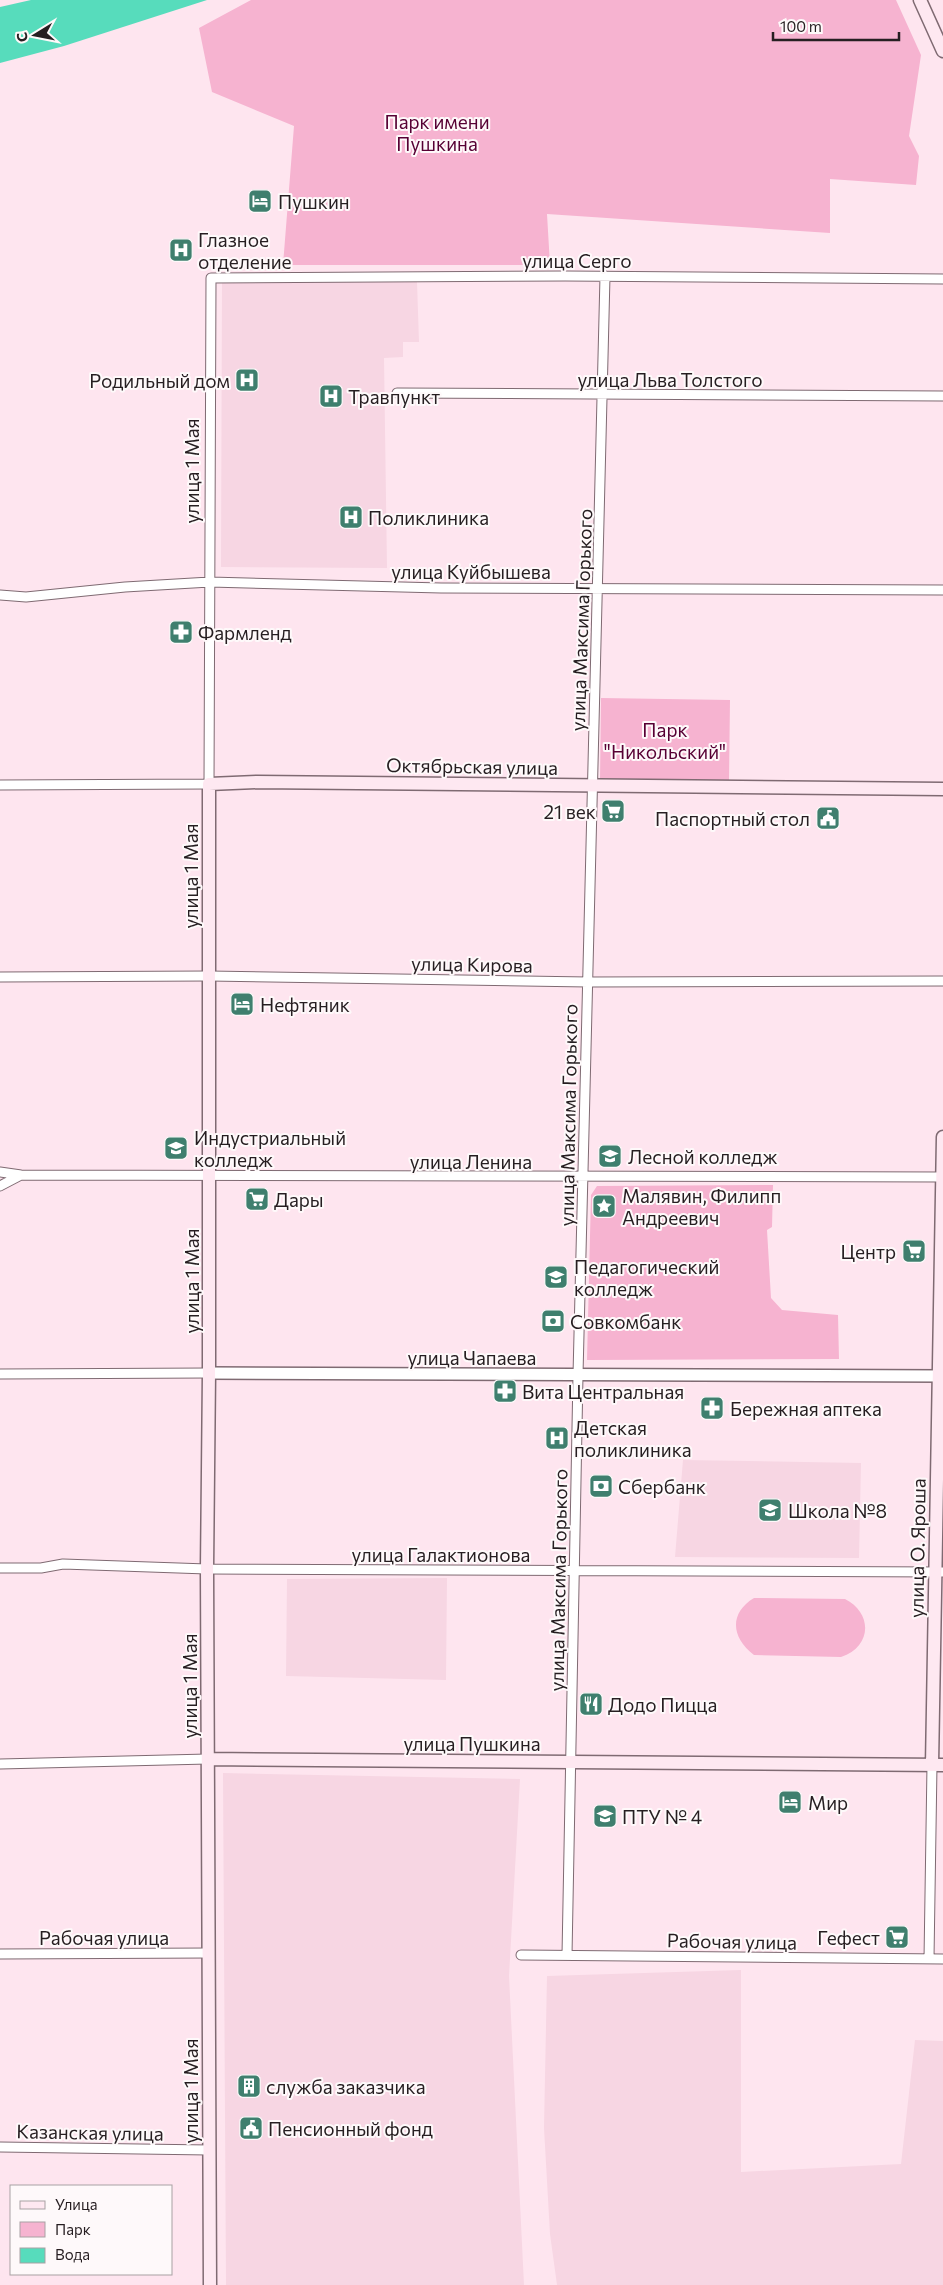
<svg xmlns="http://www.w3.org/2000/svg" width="943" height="2285" font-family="Commissioner,sans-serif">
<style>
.built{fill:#f7d6e3}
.green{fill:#f6b3d0}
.water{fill:#57dcbc}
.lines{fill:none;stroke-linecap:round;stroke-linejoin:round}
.minor-casing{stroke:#7f6a72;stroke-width:11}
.tertiary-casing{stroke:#7f6a72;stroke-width:14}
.secondary-casing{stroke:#7f6a72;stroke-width:15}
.minor{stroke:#fff;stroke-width:9}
.tertiary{stroke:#fff;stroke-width:11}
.secondary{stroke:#fee8f1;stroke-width:12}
.labels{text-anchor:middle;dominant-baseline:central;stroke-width:4;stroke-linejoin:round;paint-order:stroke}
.park-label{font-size:19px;fill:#570034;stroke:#fef9fa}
.poi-label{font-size:19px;fill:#261e21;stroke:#fef9fa;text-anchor:start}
.street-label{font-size:19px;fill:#261e21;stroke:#fef9fa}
</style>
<rect width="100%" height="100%" fill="#fee5ef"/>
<!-- built -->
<path class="built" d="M417 282 419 342H403V357L384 358 387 568 221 567 222 283Z
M683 1460 861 1463 859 1558 675 1557Z
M447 1578 446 1680 286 1676 287 1579Z
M223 1773 520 1779 509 1976 524 2285H226Z
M741 1970V2172L901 2164 915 2040 943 2041V2285H557L550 2234 544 2128 547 1976Z"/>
<!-- green -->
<path class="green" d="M251 0H896L921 55 909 136 919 156 916 185 830 179V233L547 214 550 265H283L294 126 212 92 199 28Z
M601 698 730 700 729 781 600 780Z
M773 1185 772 1227 767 1230 771 1298 782 1310 838 1315 839 1359 587 1360 591 1195 597 1186Z
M754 1598 845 1599C873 1613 872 1647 841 1657L754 1655C731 1638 729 1613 754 1598Z"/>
<!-- water -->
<path class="water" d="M31 0H207L64 46 0 63V7Z"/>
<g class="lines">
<!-- minor casing -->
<g class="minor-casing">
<path id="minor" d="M397 393 943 396
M0 595 26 597 125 587 210 582 441 588 943 590
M0 785 209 784 211 278 565 276 943 279
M0 977 209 976 588 982 943 981
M0 1172 21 1175 943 1177
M0 1186 21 1175
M0 1374 209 1373
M0 1568H41L63 1564 207 1569 943 1572
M0 1764 208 1759
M0 1954 209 1953
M521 1955 943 1959
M567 1955 578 1375 605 276
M929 1959 932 1765
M0 2147 209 2150"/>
</g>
<!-- tertiary casing -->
<g class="tertiary-casing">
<path id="tertiary" d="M209 1373 943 1376"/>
</g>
<!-- secondary casing -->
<g class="secondary-casing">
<path id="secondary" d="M920 0 943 51
M208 1759 943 1765
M932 1765 943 1137
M210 2285 207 1569 209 1373V784L257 782 943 789"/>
</g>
<!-- minor -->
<use href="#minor" class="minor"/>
<!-- tertiary -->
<use href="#tertiary" class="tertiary"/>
<!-- secondary -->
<use href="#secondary" class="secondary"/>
</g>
<!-- icons -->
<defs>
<g id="hotel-square" transform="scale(1.25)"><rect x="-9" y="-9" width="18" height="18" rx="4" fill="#3f7f6e" stroke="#fef9fa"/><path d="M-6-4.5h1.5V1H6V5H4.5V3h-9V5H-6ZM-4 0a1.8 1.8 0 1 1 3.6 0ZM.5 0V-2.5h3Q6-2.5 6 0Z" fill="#fff"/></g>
<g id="hospital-square" transform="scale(1.25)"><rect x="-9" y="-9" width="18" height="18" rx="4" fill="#3f7f6e" stroke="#fef9fa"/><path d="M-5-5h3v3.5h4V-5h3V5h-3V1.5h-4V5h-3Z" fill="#fff"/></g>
<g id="pharmacy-square" transform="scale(1.25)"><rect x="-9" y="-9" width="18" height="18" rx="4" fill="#3f7f6e" stroke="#fef9fa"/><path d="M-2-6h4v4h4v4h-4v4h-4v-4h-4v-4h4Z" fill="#fff"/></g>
<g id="supermarket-square" transform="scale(1.25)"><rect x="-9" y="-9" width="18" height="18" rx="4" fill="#3f7f6e" stroke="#fef9fa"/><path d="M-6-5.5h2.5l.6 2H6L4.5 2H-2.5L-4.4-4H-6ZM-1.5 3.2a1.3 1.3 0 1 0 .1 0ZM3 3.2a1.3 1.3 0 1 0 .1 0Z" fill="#fff"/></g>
<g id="civic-square" transform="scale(1.25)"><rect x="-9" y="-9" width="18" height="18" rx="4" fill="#3f7f6e" stroke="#fef9fa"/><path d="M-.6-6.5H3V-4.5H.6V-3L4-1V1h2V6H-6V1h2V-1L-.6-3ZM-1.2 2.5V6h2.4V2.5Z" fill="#fff"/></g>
<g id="university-square" transform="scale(1.25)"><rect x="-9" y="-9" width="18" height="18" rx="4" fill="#3f7f6e" stroke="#fef9fa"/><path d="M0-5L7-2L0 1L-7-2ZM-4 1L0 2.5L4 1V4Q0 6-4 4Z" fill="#fff"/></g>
<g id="sight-square" transform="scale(1.25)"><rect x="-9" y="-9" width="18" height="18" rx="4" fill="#3f7f6e" stroke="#fef9fa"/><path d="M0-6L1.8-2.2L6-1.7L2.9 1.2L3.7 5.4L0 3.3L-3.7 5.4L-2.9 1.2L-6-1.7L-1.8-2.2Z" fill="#fff"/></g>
<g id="bank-square" transform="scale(1.25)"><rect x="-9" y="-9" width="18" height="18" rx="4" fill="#3f7f6e" stroke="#fef9fa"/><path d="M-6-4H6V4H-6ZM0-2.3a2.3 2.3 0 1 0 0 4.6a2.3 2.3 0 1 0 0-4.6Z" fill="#fff"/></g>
<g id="school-square" transform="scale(1.25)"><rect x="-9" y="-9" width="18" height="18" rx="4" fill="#3f7f6e" stroke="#fef9fa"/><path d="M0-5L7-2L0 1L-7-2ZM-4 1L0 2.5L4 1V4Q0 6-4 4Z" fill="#fff"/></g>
<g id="restaurant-square" transform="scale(1.25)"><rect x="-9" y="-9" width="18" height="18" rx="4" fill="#3f7f6e" stroke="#fef9fa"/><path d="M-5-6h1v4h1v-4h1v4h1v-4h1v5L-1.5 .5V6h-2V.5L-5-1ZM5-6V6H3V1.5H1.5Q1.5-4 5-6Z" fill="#fff"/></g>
<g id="building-square" transform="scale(1.25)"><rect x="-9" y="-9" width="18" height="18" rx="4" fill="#3f7f6e" stroke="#fef9fa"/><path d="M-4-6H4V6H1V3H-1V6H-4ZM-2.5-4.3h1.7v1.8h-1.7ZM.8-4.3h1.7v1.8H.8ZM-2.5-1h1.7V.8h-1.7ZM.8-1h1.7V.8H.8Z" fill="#fff"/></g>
</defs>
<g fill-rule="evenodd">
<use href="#hotel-square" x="260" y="201"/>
<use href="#hospital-square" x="181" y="250"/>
<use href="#hospital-square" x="247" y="380"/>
<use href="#hospital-square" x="331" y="396"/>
<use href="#hospital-square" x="351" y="517"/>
<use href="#pharmacy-square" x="181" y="632"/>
<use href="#supermarket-square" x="613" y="811"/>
<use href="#civic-square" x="828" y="818"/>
<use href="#hotel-square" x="242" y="1004"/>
<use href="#university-square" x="176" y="1148"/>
<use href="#university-square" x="610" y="1156"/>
<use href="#supermarket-square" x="257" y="1199"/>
<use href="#sight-square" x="604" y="1206"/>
<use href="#supermarket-square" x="914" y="1251"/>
<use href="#university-square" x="556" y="1277"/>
<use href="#bank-square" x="553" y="1321"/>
<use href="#pharmacy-square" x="505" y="1391"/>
<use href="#pharmacy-square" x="712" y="1408"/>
<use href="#hospital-square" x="557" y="1438"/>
<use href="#bank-square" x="601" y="1486"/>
<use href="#school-square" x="770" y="1510"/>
<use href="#restaurant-square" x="591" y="1704"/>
<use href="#hotel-square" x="790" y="1802"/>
<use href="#university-square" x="605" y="1816"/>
<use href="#supermarket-square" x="897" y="1937"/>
<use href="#building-square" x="249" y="2086"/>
<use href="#civic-square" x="251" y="2128"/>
</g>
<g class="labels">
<!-- park labels -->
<g class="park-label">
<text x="437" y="121">Парк имени<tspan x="437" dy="22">Пушкина</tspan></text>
<text x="665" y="729">Парк<tspan x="665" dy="22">"Никольский"</tspan></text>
</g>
<!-- poi labels -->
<g class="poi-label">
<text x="278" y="201">Пушкин</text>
<text x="198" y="239">Глазное<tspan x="198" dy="22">отделение</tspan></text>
<text x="230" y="380" text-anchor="end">Родильный дом</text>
<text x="348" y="396">Травпункт</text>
<text x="368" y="517">Поликлиника</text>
<text x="198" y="632">Фармленд</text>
<text x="596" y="811" text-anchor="end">21 век</text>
<text x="810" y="818" text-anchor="end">Паспортный стол</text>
<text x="260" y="1004">Нефтяник</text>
<text x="194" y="1137">Индустриальный<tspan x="194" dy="22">колледж</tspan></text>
<text x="628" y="1156">Лесной колледж</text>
<text x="622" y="1195">Малявин, Филипп<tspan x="622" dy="22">Андреевич</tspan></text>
<text x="274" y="1199">Дары</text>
<text x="896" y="1251" text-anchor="end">Центр</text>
<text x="574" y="1266">Педагогический<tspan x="574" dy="22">колледж</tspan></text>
<text x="570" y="1321">Совкомбанк</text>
<text x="522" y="1391">Вита Центральная</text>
<text x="730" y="1408">Бережная аптека</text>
<text x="574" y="1427">Детская<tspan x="574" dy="22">поликлиника</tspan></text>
<text x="618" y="1486">Сбербанк</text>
<text x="788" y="1510">Школа №8</text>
<text x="608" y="1704">Додо Пицца</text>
<text x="808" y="1802">Мир</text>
<text x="622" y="1816">ПТУ № 4</text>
<text x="880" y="1937" text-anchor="end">Гефест</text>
<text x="266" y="2086">служба заказчика</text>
<text x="268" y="2128">Пенсионный фонд</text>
</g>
<!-- street labels -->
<g class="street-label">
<text x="577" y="260">улица Серго</text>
<text x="670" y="379">улица Льва Толстого</text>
<text transform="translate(191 471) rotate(-90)">улица 1 Мая</text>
<text x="471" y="571">улица Куйбышева</text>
<text transform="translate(581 620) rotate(-88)">улица Максима Горького</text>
<text transform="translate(472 766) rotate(1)">Октябрьская улица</text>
<text transform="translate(190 876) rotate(-90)">улица 1 Мая</text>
<text transform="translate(472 964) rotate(1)">улица Кирова</text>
<text transform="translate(568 1115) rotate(-89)">улица Максима Горького</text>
<text x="471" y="1161">улица Ленина</text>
<text transform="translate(191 1281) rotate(-90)">улица 1 Мая</text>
<text x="472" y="1357">улица Чапаева</text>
<text transform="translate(917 1548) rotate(-89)">улица О. Яроша</text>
<text x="441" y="1554">улица Галактионова</text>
<text transform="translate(558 1580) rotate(-89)">улица Максима Горького</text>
<text transform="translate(189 1686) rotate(-90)">улица 1 Мая</text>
<text x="472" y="1743">улица Пушкина</text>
<text x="104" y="1937">Рабочая улица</text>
<text transform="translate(732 1941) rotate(1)">Рабочая улица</text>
<text transform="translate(190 2091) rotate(-90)">улица 1 Мая</text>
<text transform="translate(90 2132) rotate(1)">Казанская улица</text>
</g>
</g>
<!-- legend -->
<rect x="10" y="2185" width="162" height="90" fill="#fef9fa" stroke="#a8a1a3"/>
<rect x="20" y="2201" width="25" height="8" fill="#fee8f1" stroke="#a8a1a3"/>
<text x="55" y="2210" font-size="15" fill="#261e21">Улица</text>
<rect x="20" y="2222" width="25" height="15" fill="#f6b3d0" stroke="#a8a1a3"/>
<text x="55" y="2235" font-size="15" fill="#261e21">Парк</text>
<rect x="20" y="2248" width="25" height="15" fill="#57dcbc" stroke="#a8a1a3"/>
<text x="55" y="2260" font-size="15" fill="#261e21">Вода</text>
<!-- north arrow -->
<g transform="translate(35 35) rotate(260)" stroke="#fef9fa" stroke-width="4" paint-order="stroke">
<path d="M0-4L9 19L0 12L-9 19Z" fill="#261e21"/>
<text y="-8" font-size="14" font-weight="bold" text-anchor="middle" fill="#261e21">С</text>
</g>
<!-- scale -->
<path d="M773 32v8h126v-8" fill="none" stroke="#261e21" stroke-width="2.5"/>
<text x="780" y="32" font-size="15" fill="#261e21" stroke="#fef9fa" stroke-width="4" paint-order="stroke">100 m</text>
</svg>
